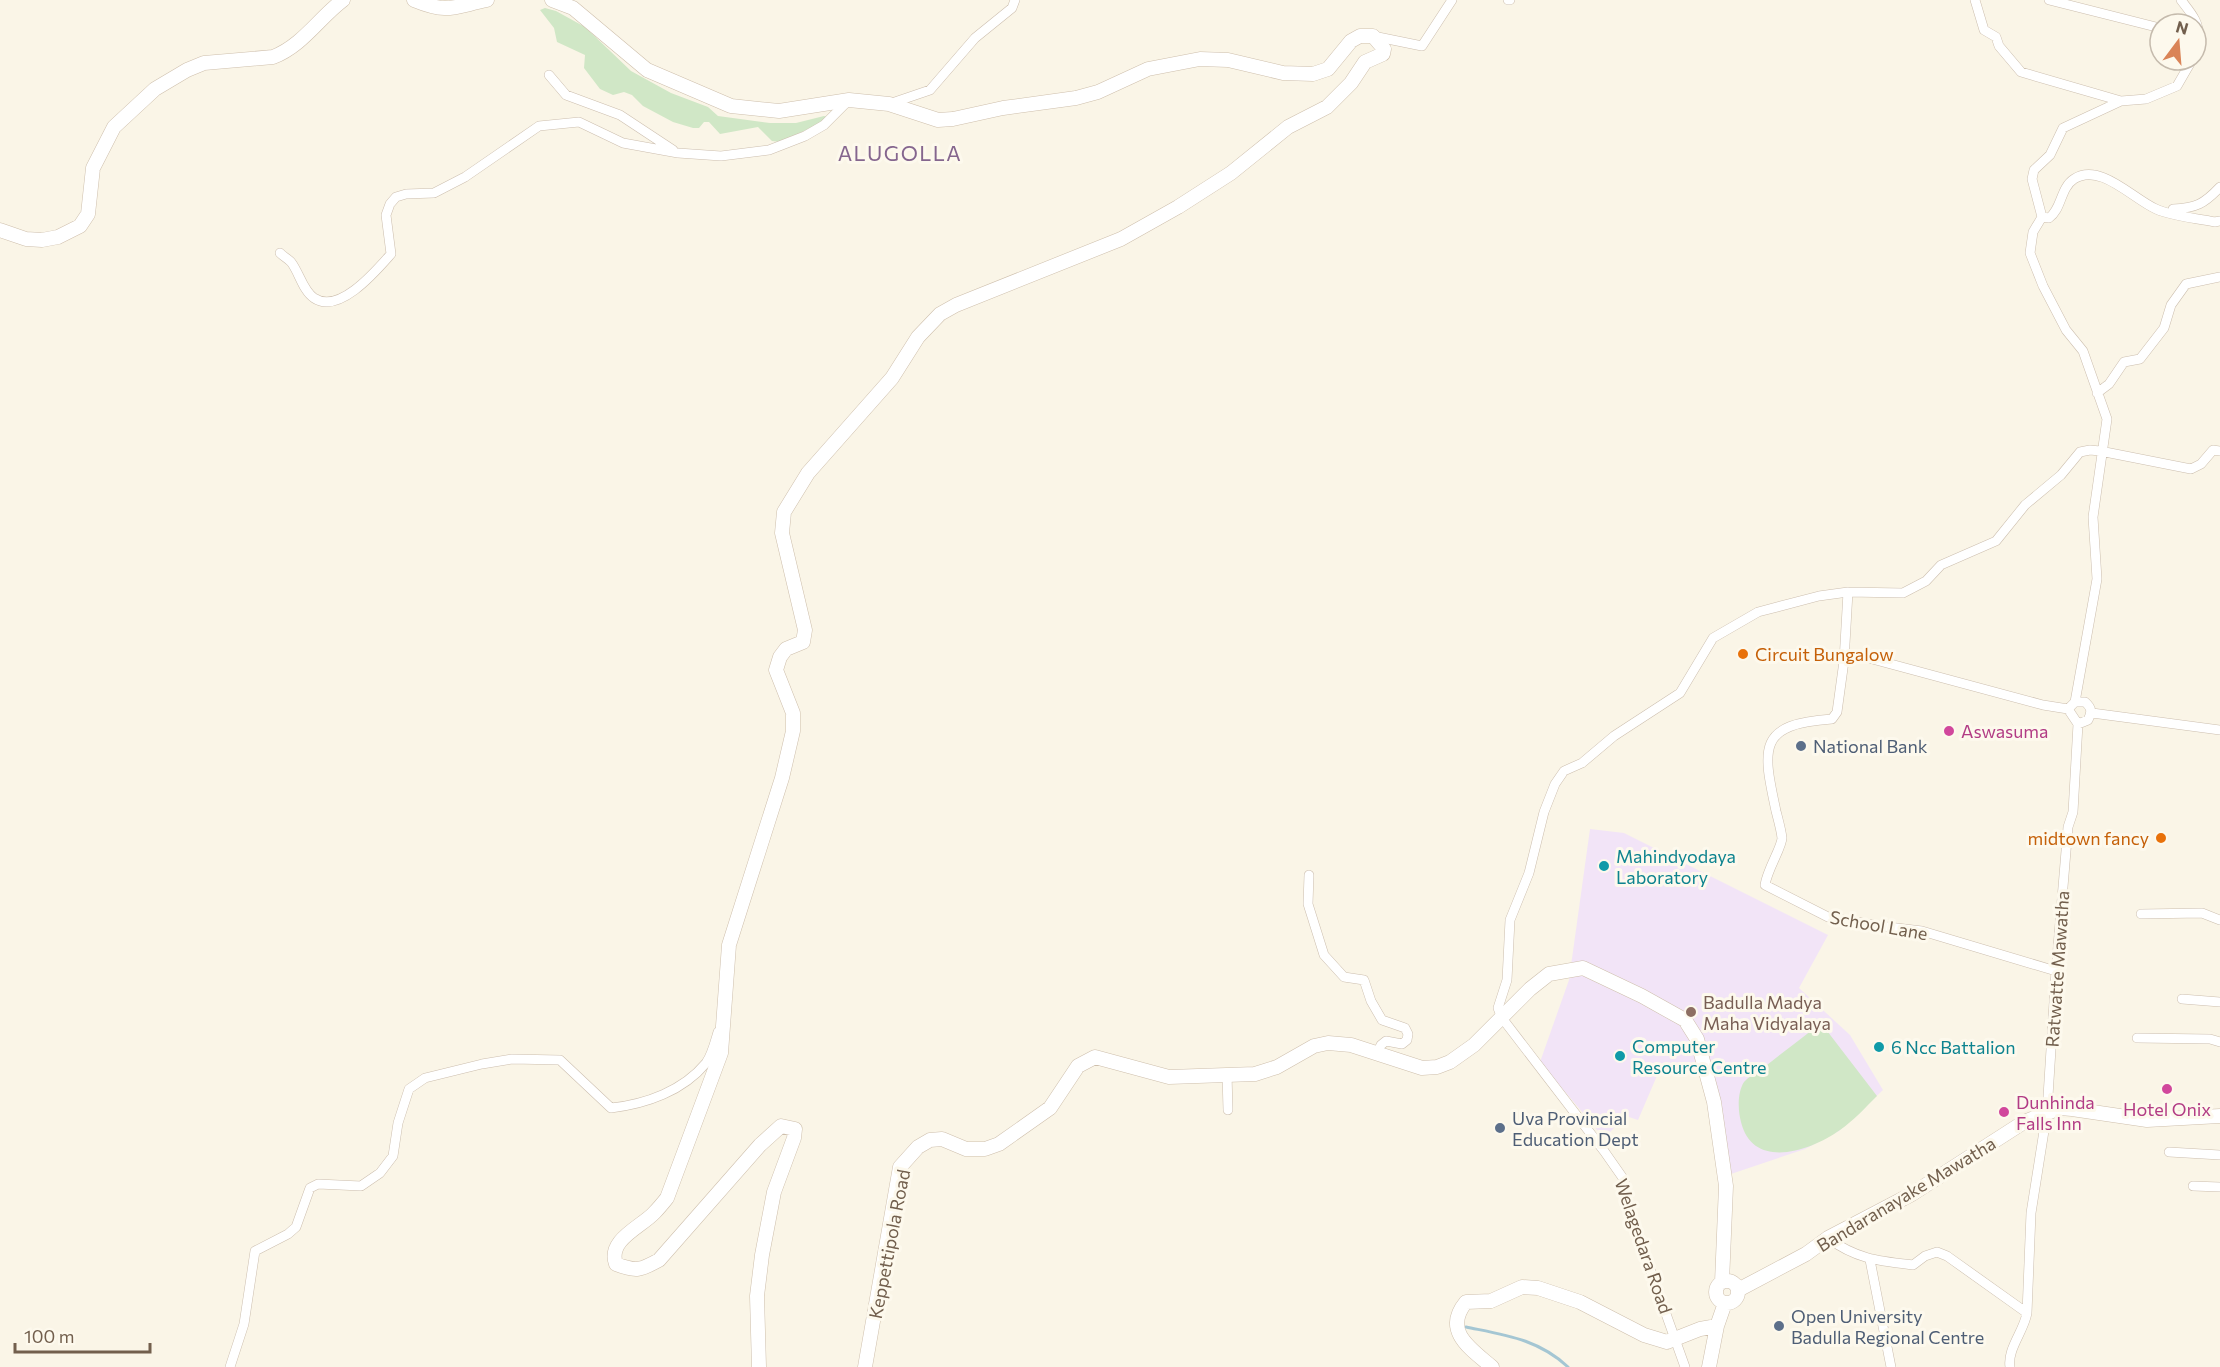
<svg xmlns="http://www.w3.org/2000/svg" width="2220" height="1367" font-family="Commissioner,sans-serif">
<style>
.education{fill:#f2e4f7}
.green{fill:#d0e7c6}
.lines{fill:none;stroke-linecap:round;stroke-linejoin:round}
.stream{stroke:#a4c6d3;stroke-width:3}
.street-casing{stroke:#ccbeae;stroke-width:10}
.secondary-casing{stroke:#cebfac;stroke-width:15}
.street{stroke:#fff;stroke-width:9}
.secondary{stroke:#fff;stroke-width:14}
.food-dot{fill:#e8710a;stroke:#fdf9ed;stroke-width:2}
.hotel-dot{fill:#d1479c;stroke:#fdf9ed;stroke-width:2}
.service-dot{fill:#5c6f8a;stroke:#fdf9ed;stroke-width:2}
.culture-dot{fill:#0f9aa8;stroke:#fdf9ed;stroke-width:2}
.education-dot{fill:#8d6e63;stroke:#fdf9ed;stroke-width:2}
.labels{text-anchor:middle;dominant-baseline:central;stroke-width:6;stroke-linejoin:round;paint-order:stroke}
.food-label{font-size:18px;fill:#c56008;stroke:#fdf9ed;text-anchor:start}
.hotel-label{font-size:18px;fill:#b23c85;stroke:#fdf9ed;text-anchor:start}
.service-label{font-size:18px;fill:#4e5e75;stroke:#fdf9ed;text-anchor:start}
.culture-label{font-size:18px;fill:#0d838f;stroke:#fdf9ed;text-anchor:start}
.street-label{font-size:18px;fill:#725f4d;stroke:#fdf9ed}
.education-label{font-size:18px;fill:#785e54;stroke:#fdf9ed;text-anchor:start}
.quarter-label{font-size:21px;letter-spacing:1.5px;fill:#85668e;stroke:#fdf9ed}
</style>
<rect width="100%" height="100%" fill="#faf5e7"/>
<!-- education -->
<path class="education" d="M1590 829 1624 833 1828 935 1799 988 1850 1035 1883 1090 1839 1131 1805 1149 1725 1176 1704 1062 1659 1071 1638 1120 1626 1116 1604 1138 1540 1062 1569 980Z"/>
<!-- green -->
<path class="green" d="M545 8 556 11 585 27 631 71 671 93 708 107 718 116 770 123H796L824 116 832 118 780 142 772 141 758 127 720 134 709 122H704L699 128H693L673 122 643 106 632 95 624 92 613 95 600 89 584 68 585 55 557 42 554 28 540 10Z
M1821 1023 1877 1096C1865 1108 1853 1121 1840 1130 1811 1151 1753 1171 1741 1122 1738 1111 1737 1093 1744 1082 1748 1077 1757 1072 1763 1068 1782 1053 1802 1038 1821 1023Z"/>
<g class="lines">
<!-- stream -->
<path class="stream" d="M1466 1327C1505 1335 1538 1339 1568 1367"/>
<!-- street casing -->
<g class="street-casing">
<path id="street" d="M1508 0H1510
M1975 0 1984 30 1996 37 1999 46 2021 72 2121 101
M2049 0 2160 28
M2181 0C2190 12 2200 22 2198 37
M1373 36 1422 46 1452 0
M2196 37H2198L2196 53
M2192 60 2177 86 2146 99 2121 101 2063 128 2050 155 2034 170 2032 179 2042 217 2049 218C2062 209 2060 188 2074 179 2100 162 2133 199 2156 209 2174 217 2197 218 2215 222L2220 221
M549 75 566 95 620 115 673 150
M889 104 930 90 975 38 1012 8 1015 0
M2173 209C2196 208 2204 204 2220 187
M2042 217 2033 232 2030 253 2043 286 2066 330 2083 351 2107 419 2093 517 2097 579 2075 702
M280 253C283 256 288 259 291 262 299 272 303 291 314 298 339 315 376 271 391 254L386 215 390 204 396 197 406 194 434 193 465 177 539 126 579 122 623 143 678 153 721 156 769 150 805 136 824 125 849 100
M2097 393 2109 384 2124 362 2140 359 2164 328 2171 305 2186 284 2220 277
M1848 592 1844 661 1837 712 1832 719C1758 724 1762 747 1776 811 1778 819 1781 829 1782 838 1782 847 1767 870 1765 885L1828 917 1880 926 1922 931 2056 971
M1844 661 1861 656 2043 705 2068 709
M2075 702H2085C2092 708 2092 712 2088 720L2078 724 2068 709Z
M2092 713 2220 730
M1309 875 1308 904 1324 955 1344 977 1364 980 1371 1001 1382 1020 1405 1028 1408 1034 1407 1040 1402 1044 1386 1041 1381 1045 1377 1053
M2141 914 2202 913 2220 920
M2182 999 2220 1002
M2137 1038 2210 1039 2220 1042
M1227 1074 1228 1110
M2169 1152 2220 1155
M2193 1186 2220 1187
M1828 1238C1856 1259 1879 1261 1913 1265L1925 1256 1937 1252 1947 1256 2027 1313
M1870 1260 1891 1367
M230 1367 244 1324 255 1251 288 1234 296 1227 310 1188 318 1184 361 1186 380 1173 393 1156 398 1123 409 1089 425 1078 482 1064 512 1059 560 1060 611 1108C646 1104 683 1091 706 1063 712 1055 715 1042 718 1032
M1685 1367 1626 1202 1625 1181 1604 1151 1502 1018 1498 1008 1507 980 1510 920 1529 873 1544 812 1555 784 1564 771 1582 763 1614 736 1680 693 1713 638 1758 612 1819 596 1848 592 1903 593 1926 581 1941 565 1996 541 2025 505 2061 475 2080 452 2090 450 2100 451 2191 469 2201 464 2213 450 2220 451
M2010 1367C2007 1349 2024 1331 2027 1313L2031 1213 2047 1112 2056 971 2068 827 2073 812 2078 724"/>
</g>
<!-- secondary casing -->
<g class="secondary-casing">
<path id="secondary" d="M414 0C448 14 453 7 487 0
M552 0 573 8 647 70 731 106 779 111 849 100 889 104 938 120 953 119 1003 108 1076 98 1098 92 1148 69 1200 59 1228 60 1283 73 1313 74 1328 69 1351 41 1360 36H1373L1384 49 1383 54 1365 62 1351 83 1327 107 1288 127 1231 173 1178 207 1121 239 956 305 940 314 918 337 892 378 808 473 784 512 782 533 805 630 803 642 786 649 780 657 776 670 793 713V731L782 778 729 945 721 1053 667 1198C663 1203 659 1208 654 1213 641 1227 607 1240 616 1264 636 1272 641 1270 659 1260L760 1145 781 1126 795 1129 794 1138 774 1192 762 1255 757 1296 759 1367
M0 230 26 239 42 240 58 237 80 226 88 214 93 168 114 127 155 89 187 70 204 63 273 57C302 46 319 18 343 0
M1716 1292a11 11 0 1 1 22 0a11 11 0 1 1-22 0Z
M1738 1290 1806 1254 1828 1238 1912 1194 2024 1122 2060 1108 2072 1109 2147 1120 2220 1116
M865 1367 900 1167 918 1147 930 1140 942 1139 966 1149H985L999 1144 1050 1108 1078 1066 1095 1057 1169 1077 1255 1074 1277 1067 1314 1046 1328 1043 1351 1045 1422 1068 1437 1067 1450 1062 1474 1045 1530 989 1549 974 1583 968 1642 996 1685 1020 1697 1039 1714 1102 1726 1186 1722 1282
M1492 1367C1471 1349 1442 1331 1466 1302L1491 1301 1522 1287 1538 1288 1580 1302 1644 1335 1667 1342 1700 1329 1717 1326
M1709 1367 1717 1326 1725 1303"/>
</g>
<!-- street -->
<use href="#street" class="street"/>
<!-- secondary -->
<use href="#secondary" class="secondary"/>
</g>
<!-- markers -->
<g class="food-dot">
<circle cx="1743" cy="654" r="6"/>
<circle cx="2161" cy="838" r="6"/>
</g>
<g class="hotel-dot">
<circle cx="1949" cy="731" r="6"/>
<circle cx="2167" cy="1089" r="6"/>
<circle cx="2004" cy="1112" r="6"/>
</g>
<g class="service-dot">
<circle cx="1801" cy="746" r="6"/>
<circle cx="1500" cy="1128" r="6"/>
<circle cx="1779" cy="1326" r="6"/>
</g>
<g class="culture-dot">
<circle cx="1604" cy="866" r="6"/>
<circle cx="1879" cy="1047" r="6"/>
<circle cx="1620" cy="1056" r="6"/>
</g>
<circle class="education-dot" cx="1691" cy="1012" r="6"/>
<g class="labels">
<!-- food labels -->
<g class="food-label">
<text x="1755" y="654">Circuit Bungalow</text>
<text x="2149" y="838" text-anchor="end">midtown fancy</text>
</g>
<!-- hotel labels -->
<g class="hotel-label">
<text x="1961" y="731">Aswasuma</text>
<text x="2016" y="1102">Dunhinda<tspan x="2016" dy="21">Falls Inn</tspan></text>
<text x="2167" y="1109" text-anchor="middle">Hotel Onix</text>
</g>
<!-- service labels -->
<g class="service-label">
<text x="1813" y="746">National Bank</text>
<text x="1512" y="1118">Uva Provincial<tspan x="1512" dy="21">Education Dept</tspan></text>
<text x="1791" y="1316">Open University<tspan x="1791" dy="21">Badulla Regional Centre</tspan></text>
</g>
<!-- culture labels -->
<g class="culture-label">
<text x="1616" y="856">Mahindyodaya<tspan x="1616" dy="21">Laboratory</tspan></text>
<text x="1632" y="1046">Computer<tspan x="1632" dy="21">Resource Centre</tspan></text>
<text x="1891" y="1047">6 Ncc Battalion</text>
</g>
<!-- street labels -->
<g class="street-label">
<text transform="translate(1879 925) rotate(10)">School Lane</text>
<text transform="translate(2057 969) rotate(-86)">Ratwatte Mawatha</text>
<text transform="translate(1906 1194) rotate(-31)">Bandaranayake Mawatha</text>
<text transform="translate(889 1244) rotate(-79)">Keppettipola Road</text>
<text transform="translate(1644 1246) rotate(71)">Welagedara Road</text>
</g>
<!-- education labels -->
<g class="education-label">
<text x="1703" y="1002">Badulla Madya<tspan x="1703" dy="21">Maha Vidyalaya</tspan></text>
</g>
<!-- quarter labels -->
<g class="quarter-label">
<text x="900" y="152">ALUGOLLA</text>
</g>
</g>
<!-- north arrow -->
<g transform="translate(2178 42) rotate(16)"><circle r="28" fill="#fdf9ed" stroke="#c5bbad" stroke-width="1.5"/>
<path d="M0-4.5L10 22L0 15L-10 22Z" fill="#da8457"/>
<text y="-9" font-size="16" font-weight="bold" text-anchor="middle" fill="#725f4d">N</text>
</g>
<!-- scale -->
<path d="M15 1343v9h135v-9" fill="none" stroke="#725f4d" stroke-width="3"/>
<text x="24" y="1343" font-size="18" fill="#725f4d" stroke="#fdf9ed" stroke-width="4.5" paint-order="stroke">100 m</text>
</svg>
